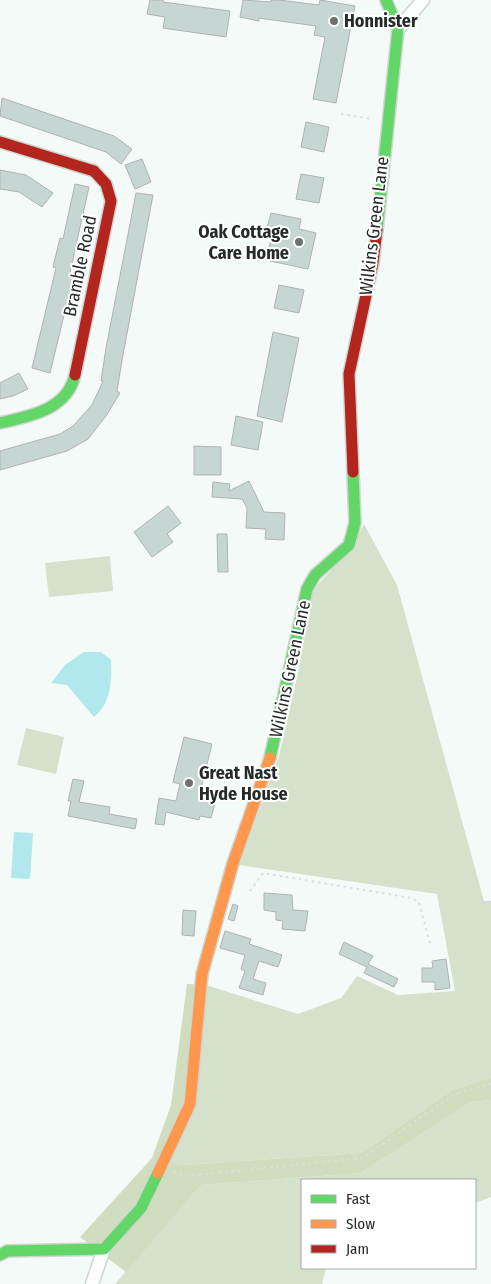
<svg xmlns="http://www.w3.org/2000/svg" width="491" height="1284" font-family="'Fira Sans Condensed',sans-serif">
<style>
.green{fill:#d6e1cb}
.forest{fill:#d0ddbe}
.water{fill:#b0e8ed}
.building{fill:#c6d7d3;stroke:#afb3b2}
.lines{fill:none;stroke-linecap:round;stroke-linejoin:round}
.street-casing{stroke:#d0d5d2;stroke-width:15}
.fast-casing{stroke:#d0d5d2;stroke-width:14}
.slow-casing{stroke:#d0d5d2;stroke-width:14}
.jam-casing{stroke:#d0d5d2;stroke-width:14}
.path{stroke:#dddfde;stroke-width:2;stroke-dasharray:2.5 4;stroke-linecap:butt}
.street{stroke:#fdfefe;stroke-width:12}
.fast{stroke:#63d668;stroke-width:11}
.slow{stroke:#ff974d;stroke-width:11}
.jam{stroke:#b3261e;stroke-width:11}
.poi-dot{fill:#6e7370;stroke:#fff;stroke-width:2}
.labels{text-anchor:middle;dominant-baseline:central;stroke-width:4;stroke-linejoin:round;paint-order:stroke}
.poi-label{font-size:18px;font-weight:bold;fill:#262a28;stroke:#fff;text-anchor:start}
.street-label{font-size:18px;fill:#262a28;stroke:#fff}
</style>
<rect width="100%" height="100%" fill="#f4faf7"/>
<!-- green -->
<path class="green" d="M364 524 397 585 484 901H491V1077L452 1090 361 1153 184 1165 170 1162 206 985 298 1014 341 998 357 976 398 995 455 991 437 894 239 865 279 756 298 673 313 590 352 548Z
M110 556 113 591 49 597 45 563Z
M26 728 64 737 56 774 17 765Z
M491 1100V1197L475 1203V1180H302V1268H326L322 1284H115L201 1185 361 1173 471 1102Z"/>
<!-- forest -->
<path class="forest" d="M187 984 206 985 171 1162 184 1165 361 1153 452 1090 491 1077V1100L471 1102 361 1173 201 1185 126 1272 80 1237 152 1158 171 1105Z"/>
<!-- water -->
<path class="water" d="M84 652H101L111 660C112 680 111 704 94 717L67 685 51 683 65 665Z
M14 832 33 833 30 879 11 878Z"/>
<!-- building -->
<path class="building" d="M150 0H163V2L230 11 226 37 163 28 165 17 147 14Z
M243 0 271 2V0H279L319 5 320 0 355 6 336 103 313 99 325 37 314 35 316 26 259 18V21L240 17Z
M2 98 114 136 132 149 121 164 106 152 0 116Z
M306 122 329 127 324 152 301 147Z
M142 159 151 182 135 189 125 165Z
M0 170 26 175 53 193 42 207 19 192 0 189Z
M301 174 324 178 319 203 296 199Z
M75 184 89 187 69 277 73 278 50 373 32 368 56 268 53 267 60 238 63 239Z
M136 193 153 195 122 360 117 391 120 393 106 416 88 439 67 451 0 470V451L60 434 73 426 92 405 103 381H101L106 348Z
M271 213 301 219 299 229 316 233 308 269 270 261 272 254 268 253 273 230 267 228Z
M279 285 304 290 299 313 274 308Z
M273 332 299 338 282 422 257 416Z
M19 373 28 389 13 396 0 399V383Z
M236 416 263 422 258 450 231 445Z
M194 446 221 447V475H194Z
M249 481 264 512 285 513 284 540 265 539 266 529 246 528 247 508 242 499 212 497 213 482 230 484 229 491Z
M168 506 181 523 167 534 173 542 152 557 134 532Z
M217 534H227L228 572H218Z
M184 737 212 744 199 796 216 800 211 818 200 816 199 820 166 812 164 825 155 824 159 798 176 801 180 784 173 782Z
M73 779 84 781 79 802 110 807 109 814 137 819 135 829 68 816 71 801H68Z
M264 893 292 895 293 910 308 911 305 931 282 929 283 921 276 920V912L264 910Z
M233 904 238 906 234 921 228 919Z
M183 910 196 911 194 936 182 935Z
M225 931 251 939 249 944 282 955 278 967 259 961 253 979 266 983 263 995 239 988 245 971 241 969 245 955 220 948Z
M344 942 373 956 368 964 398 979 394 987 364 973 367 967 339 954Z
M446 959 450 988 435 990V982H422V968H433L432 961Z"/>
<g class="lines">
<!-- street casing -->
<g class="street-casing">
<path id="street" d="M398 29 423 0
M92 1284 104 1249"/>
</g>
<!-- fast casing -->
<g class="fast-casing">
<path id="fast" d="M377 230 398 29 386 0
M0 423C30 416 67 410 75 375
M270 758 307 589 315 575 349 545 355 523 353 472
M0 1255 7 1251 104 1249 141 1208 158 1173"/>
</g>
<!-- slow casing -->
<g class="slow-casing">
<path id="slow" d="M158 1173 190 1104 202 974 233 863 270 758"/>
</g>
<!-- jam casing -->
<g class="jam-casing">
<path id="jam" d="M0 142 94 171 106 184 111 201 75 375
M353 472 349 374 373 263 377 230"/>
</g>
<!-- path -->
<path class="path" d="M341 114 373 119
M250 891 263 873 412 898 419 903 431 947
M174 1171 186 1176 362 1158 455 1094 491 1084"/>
<!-- street -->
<use href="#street" class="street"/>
<!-- fast -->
<use href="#fast" class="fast"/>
<!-- slow -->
<use href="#slow" class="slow"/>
<!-- jam -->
<use href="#jam" class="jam"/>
</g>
<!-- markers -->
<g class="poi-dot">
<circle cx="334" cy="21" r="5"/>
<circle cx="299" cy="242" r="5"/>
<circle cx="189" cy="783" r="5"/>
</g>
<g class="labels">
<!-- poi labels -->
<g class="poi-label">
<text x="344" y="21">Honnister</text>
<text x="289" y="232" text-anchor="end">Oak Cottage<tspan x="289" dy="21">Care Home</tspan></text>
<text x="199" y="773">Great Nast<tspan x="199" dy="21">Hyde House</tspan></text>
</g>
<!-- street labels -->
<g class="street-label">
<text transform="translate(374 226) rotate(-83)">Wilkins Green Lane</text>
<text transform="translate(80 266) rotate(-78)">Bramble Road</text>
<text transform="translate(290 669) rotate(-78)">Wilkins Green Lane</text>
</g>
</g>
<!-- legend -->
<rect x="301" y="1179" width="175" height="90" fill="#ffffff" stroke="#a8aaa9"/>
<rect x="311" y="1195" width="25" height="8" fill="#63d668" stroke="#a8aaa9"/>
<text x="346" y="1204" font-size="15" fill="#262a28">Fast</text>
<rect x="311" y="1220" width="25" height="8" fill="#ff974d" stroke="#a8aaa9"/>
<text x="346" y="1229" font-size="15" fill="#262a28">Slow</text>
<rect x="311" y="1245" width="25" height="8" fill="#b3261e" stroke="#a8aaa9"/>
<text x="346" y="1254" font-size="15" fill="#262a28">Jam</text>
</svg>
